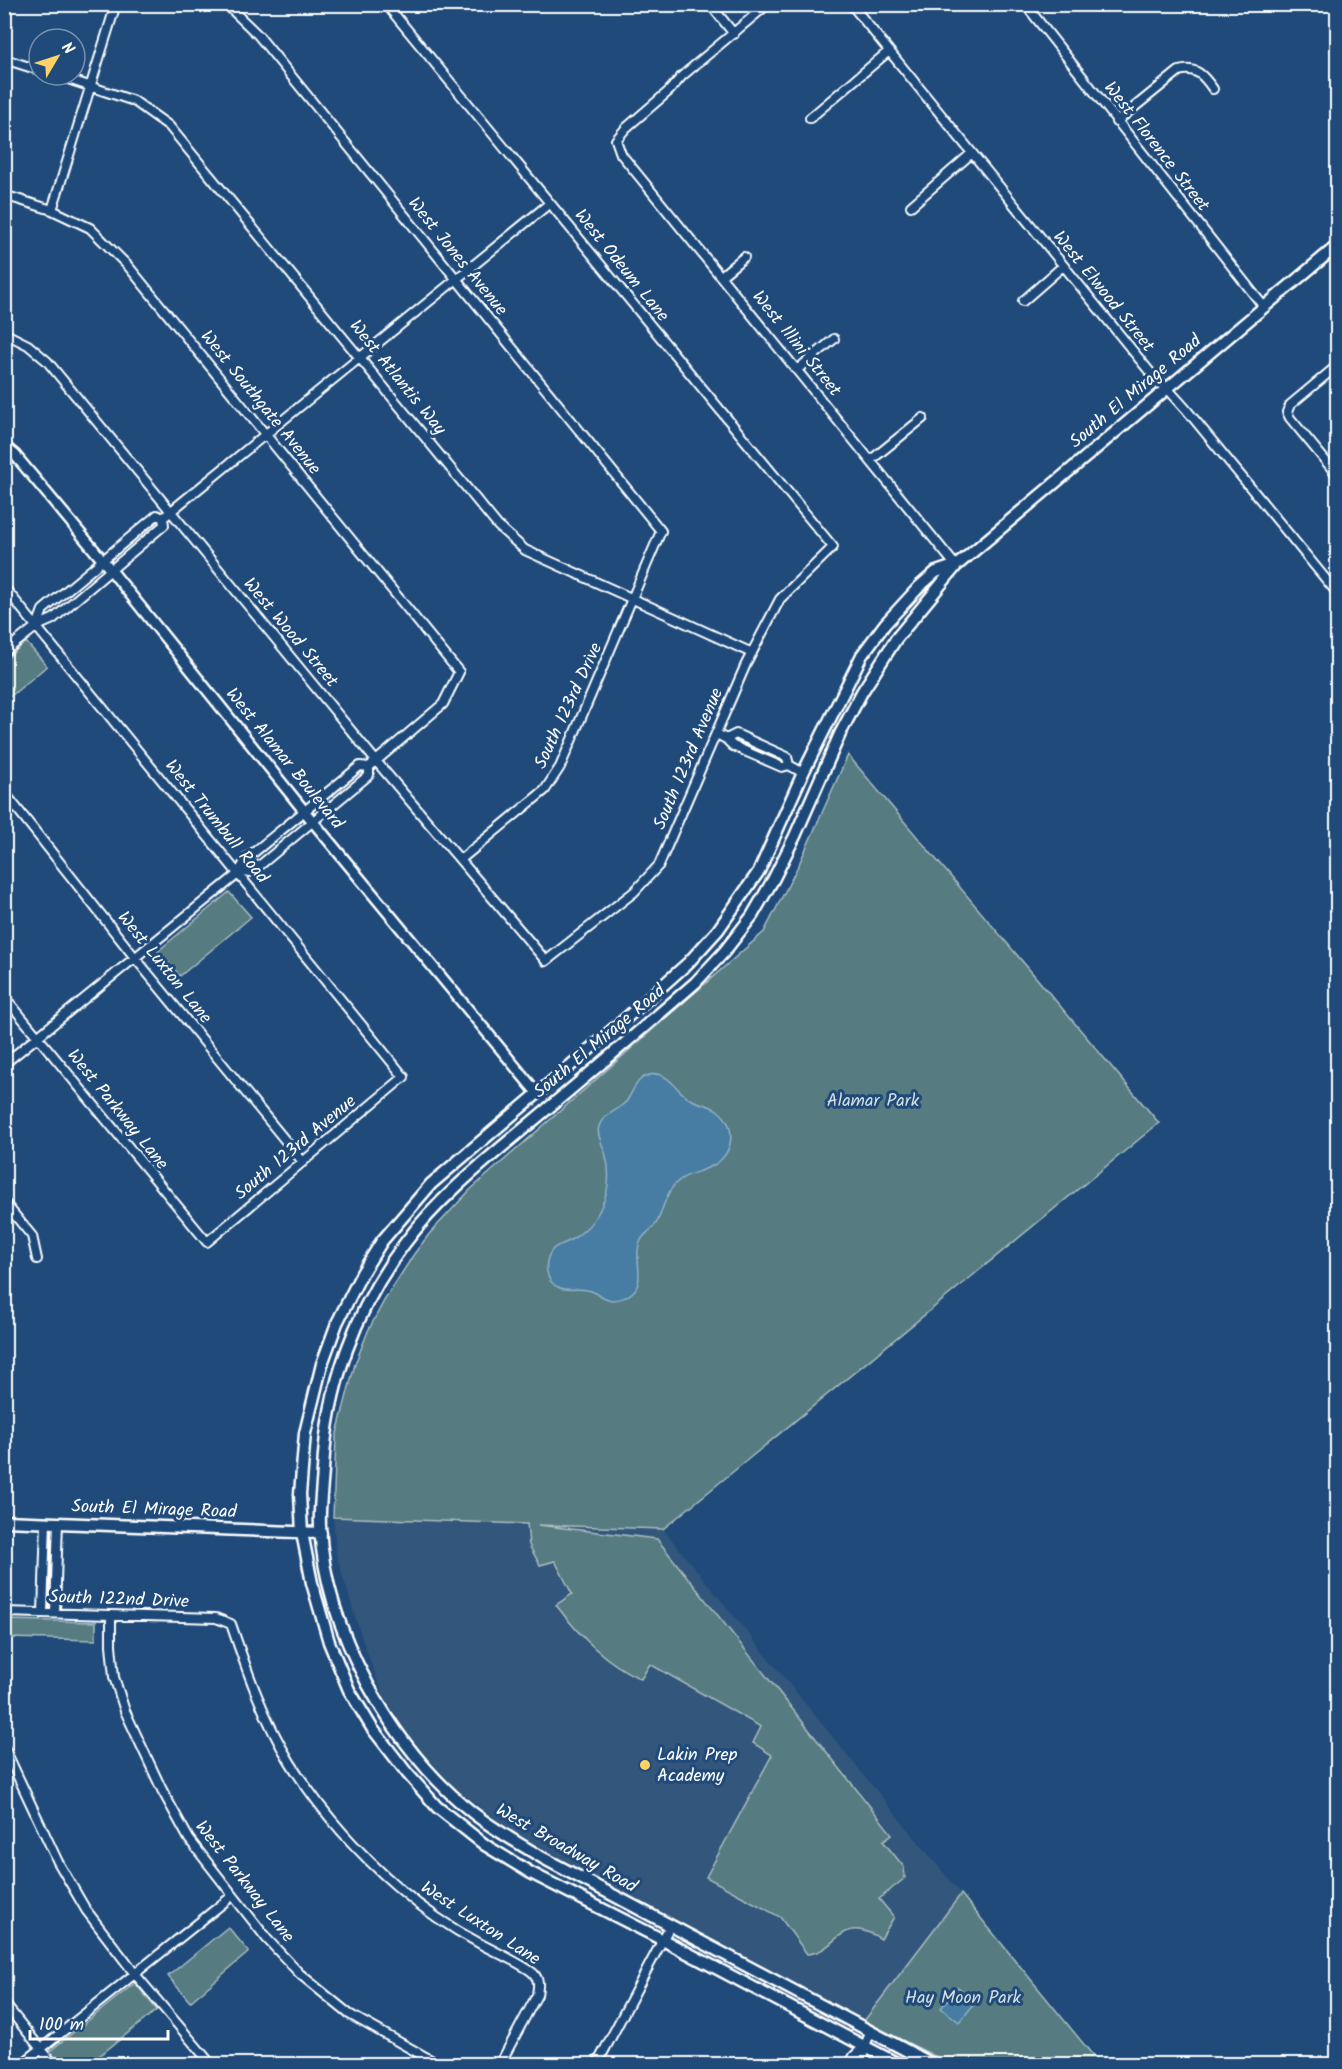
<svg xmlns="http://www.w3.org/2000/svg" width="1342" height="2069" font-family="Kalam,sans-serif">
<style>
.built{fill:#33567c}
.green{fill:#577b81;stroke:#abbdc0;stroke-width:1.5}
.water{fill:#477da3;stroke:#91b1c8;stroke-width:1.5}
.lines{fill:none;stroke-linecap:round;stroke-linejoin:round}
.minor-casing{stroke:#fff;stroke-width:12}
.tertiary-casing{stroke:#fff;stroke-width:14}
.secondary-casing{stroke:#fff;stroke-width:15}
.minor{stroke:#1f4a7a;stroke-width:8}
.tertiary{stroke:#1f4a7a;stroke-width:9}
.secondary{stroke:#1f4a7a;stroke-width:10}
.poi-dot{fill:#ffd166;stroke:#1f4a7a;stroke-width:2}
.labels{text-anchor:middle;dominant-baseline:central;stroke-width:6;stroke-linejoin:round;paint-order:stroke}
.street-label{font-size:18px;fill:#fff;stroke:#1f4a7a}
.park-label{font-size:18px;fill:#d5dee0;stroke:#1f4a7a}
.poi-label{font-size:18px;fill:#fff;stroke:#1f4a7a;text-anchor:start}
</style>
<rect width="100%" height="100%" fill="#1f4a7a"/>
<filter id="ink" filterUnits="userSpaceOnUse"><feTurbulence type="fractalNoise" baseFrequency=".0167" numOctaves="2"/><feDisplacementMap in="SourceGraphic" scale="12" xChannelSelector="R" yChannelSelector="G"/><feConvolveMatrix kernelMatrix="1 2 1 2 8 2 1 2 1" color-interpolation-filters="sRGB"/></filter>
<g filter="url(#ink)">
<!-- built -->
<path class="built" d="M333 1517 663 1529 961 1894 863 2021 577 1869 503 1825 456 1789 413 1742 383 1695 362 1639 336 1554Z"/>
<!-- green -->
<path class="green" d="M26 642 47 666 5 701V660Z
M848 755 1159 1123 663 1529 538 1525 657 1539 892 1834 883 1841 904 1867 905 1878 879 1899 894 1917 881 1939C837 1912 838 1953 807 1954L780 1917 706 1877 772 1755 753 1743 761 1727 650 1664 641 1679C605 1663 579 1635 556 1605L572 1594 555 1561 540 1565 529 1545 527 1524 333 1517 336 1437 355 1364 368 1331 384 1301 414 1254 430 1233 470 1190 764 932 799 864Z
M229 892 251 917 180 976 158 951Z
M5 1620 96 1622V1640L5 1638Z
M961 1894 1100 2064H951L864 2021Z
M228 1927 249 1952 190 2002 168 1976Z
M135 1983 157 2010 89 2064H60L50 2051Z"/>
<!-- water -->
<path class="water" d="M657 1074C673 1077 677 1093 692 1100 700 1104 710 1105 717 1110 738 1126 734 1155 712 1166 699 1173 686 1173 675 1184 665 1195 664 1207 658 1220 655 1228 648 1231 643 1237 629 1255 650 1283 629 1295 625 1298 617 1300 612 1300 603 1299 596 1291 587 1290 578 1288 568 1291 560 1288 544 1282 543 1261 553 1249 557 1245 564 1244 569 1241 583 1233 596 1220 602 1205 609 1190 610 1172 606 1156 604 1146 596 1136 599 1126 604 1112 621 1111 628 1099 636 1085 638 1075 657 1074Z
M958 1987 976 2002 959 2022 941 2008Z"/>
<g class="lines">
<!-- minor casing -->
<g class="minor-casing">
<path id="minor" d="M226 4 258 35 661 531 560 767 545 790 460 860
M710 4 734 34
M768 4 682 76 669 91 626 128 616 140 621 154 956 566
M851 4 1154 377 1167 388 1185 408 1338 594
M1025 4 1264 307
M4 59 39 70
M56 75 134 101 169 126 498 526 525 550 752 653
M810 118 889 51
M1116 122 1179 71C1196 66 1204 76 1213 89
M4 195 52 210 90 228 129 267 459 672 443 704 369 767V775L253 871 238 874
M911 206 972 153
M52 210 116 4
M721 276 744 257
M1023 301 1063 266
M4 333 28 345 47 361 376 761 546 961 634 892 659 865 746 664 780 599 833 547 386 4
M1338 365 1290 405 1287 412 1290 418 1338 476
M798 369 834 339
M871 460 923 418
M4 587 404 1077 207 1242 4 996
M37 626 43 610 157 515 163 518 170 512 550 203
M4 652 37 626 53 619 164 525 163 518
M717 734 726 739 733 746 782 767 789 765 803 773
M726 739 736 734 787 757 789 765
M4 792 136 959 303 1162
M4 1064 238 874 247 858 360 766 369 767
M4 1202 32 1236 37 1259
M4 1612 216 1618 231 1624C247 1671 264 1720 290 1762 319 1809 358 1853 400 1889 424 1910 451 1928 479 1943 489 1949 529 1967 534 1974 540 1981 538 1987 537 1995L500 2064
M43 1613 46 1522
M55 1613 58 1522
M111 1615V1645L114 1677 125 1711 162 1790 189 1839 267 1939 300 1974 349 2014 438 2064
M4 1747 58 1862 86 1910 135 1974 211 2064
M4 2003 53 2064
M22 2064 232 1896
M597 2064 670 1926
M850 2064 854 2056 865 2046
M863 2064 865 2046 870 2033"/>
</g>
<!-- tertiary casing -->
<g class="tertiary-casing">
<path id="tertiary" d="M4 446 15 455 110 569 305 812 537 1093"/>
</g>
<!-- secondary casing -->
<g class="secondary-casing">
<path id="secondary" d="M4 1521 321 1533
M898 2064 663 1940 531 1873 485 1845 437 1807 407 1773 372 1728 349 1690 329 1642 312 1583 302 1533 300 1494 305 1433 322 1364 337 1323 362 1273 382 1241 431 1184 624 1020 688 963 718 930 759 871 803 773 862 655 885 624 920 586 936 572 954 566
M932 2064 543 1858C519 1844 495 1830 473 1813 391 1748 325 1630 320 1526 319 1507 322 1488 323 1470 327 1387 355 1309 405 1243 439 1197 490 1157 534 1120 588 1075 642 1029 695 983L724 952 752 916 774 878 795 836 840 734 862 692 896 639 956 566 1338 245"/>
</g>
<!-- minor -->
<use href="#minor" class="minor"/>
<!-- tertiary -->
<use href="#tertiary" class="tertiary"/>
<!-- secondary -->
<use href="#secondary" class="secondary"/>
</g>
</g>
<!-- markers -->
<circle class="poi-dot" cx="645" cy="1765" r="6"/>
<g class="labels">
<!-- street labels -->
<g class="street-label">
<text transform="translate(1156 147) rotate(52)">West Florence Street</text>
<text transform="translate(457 257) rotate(51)">West Jones Avenue</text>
<text transform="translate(621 266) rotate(51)">West Odeum Lane</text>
<text transform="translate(1103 292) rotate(51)">West Elwood Street</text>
<text transform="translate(796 344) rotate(51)">West Illini Street</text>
<text transform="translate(397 378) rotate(51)">West Atlantis Way</text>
<text transform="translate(1136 392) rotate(-40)">South El Mirage Road</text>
<text transform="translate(260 403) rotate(51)">West Southgate Avenue</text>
<text transform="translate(290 633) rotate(50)">West Wood Street</text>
<text transform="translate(569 706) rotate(-65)">South 123rd Drive</text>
<text transform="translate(284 759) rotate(51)">West Alamar Boulevard</text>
<text transform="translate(689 759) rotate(-67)">South 123rd Avenue</text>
<text transform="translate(216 822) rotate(51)">West Trumbull Road</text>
<text transform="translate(164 968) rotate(51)">West Luxton Lane</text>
<text transform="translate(600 1042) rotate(-40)">South El Mirage Road</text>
<text transform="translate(117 1110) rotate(51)">West Parkway Lane</text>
<text transform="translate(296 1148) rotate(-40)">South 123rd Avenue</text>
<text transform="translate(154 1510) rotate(2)">South El Mirage Road</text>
<text transform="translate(119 1600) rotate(2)">South 122nd Drive</text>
<text transform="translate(566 1849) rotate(30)">West Broadway Road</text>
<text transform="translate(244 1882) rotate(52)">West Parkway Lane</text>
<text transform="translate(480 1924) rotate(33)">West Luxton Lane</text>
</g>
<!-- park labels -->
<g class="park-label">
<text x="873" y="1101">Alamar Park</text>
<text x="963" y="1998">Hay Moon Park</text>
</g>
<!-- poi labels -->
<g class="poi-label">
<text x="657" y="1755">Lakin Prep<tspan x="657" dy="21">Academy</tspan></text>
</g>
</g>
<!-- margin -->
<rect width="1342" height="2069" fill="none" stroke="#1f4a7a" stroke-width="24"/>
<rect x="12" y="12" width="1318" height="2045" fill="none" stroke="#fff" stroke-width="2" filter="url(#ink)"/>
<!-- north arrow -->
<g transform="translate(57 57) rotate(51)"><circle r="28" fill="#1f4a7a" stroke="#7992af" stroke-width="1.5"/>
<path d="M0-4.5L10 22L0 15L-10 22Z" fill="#ffd166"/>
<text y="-9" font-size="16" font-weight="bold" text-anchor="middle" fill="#ffffff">N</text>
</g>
<!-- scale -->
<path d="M30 2030v9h138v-9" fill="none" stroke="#ffffff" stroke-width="3"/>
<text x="39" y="2030" font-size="18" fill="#ffffff" stroke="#1f4a7a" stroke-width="4.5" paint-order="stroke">100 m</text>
</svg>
